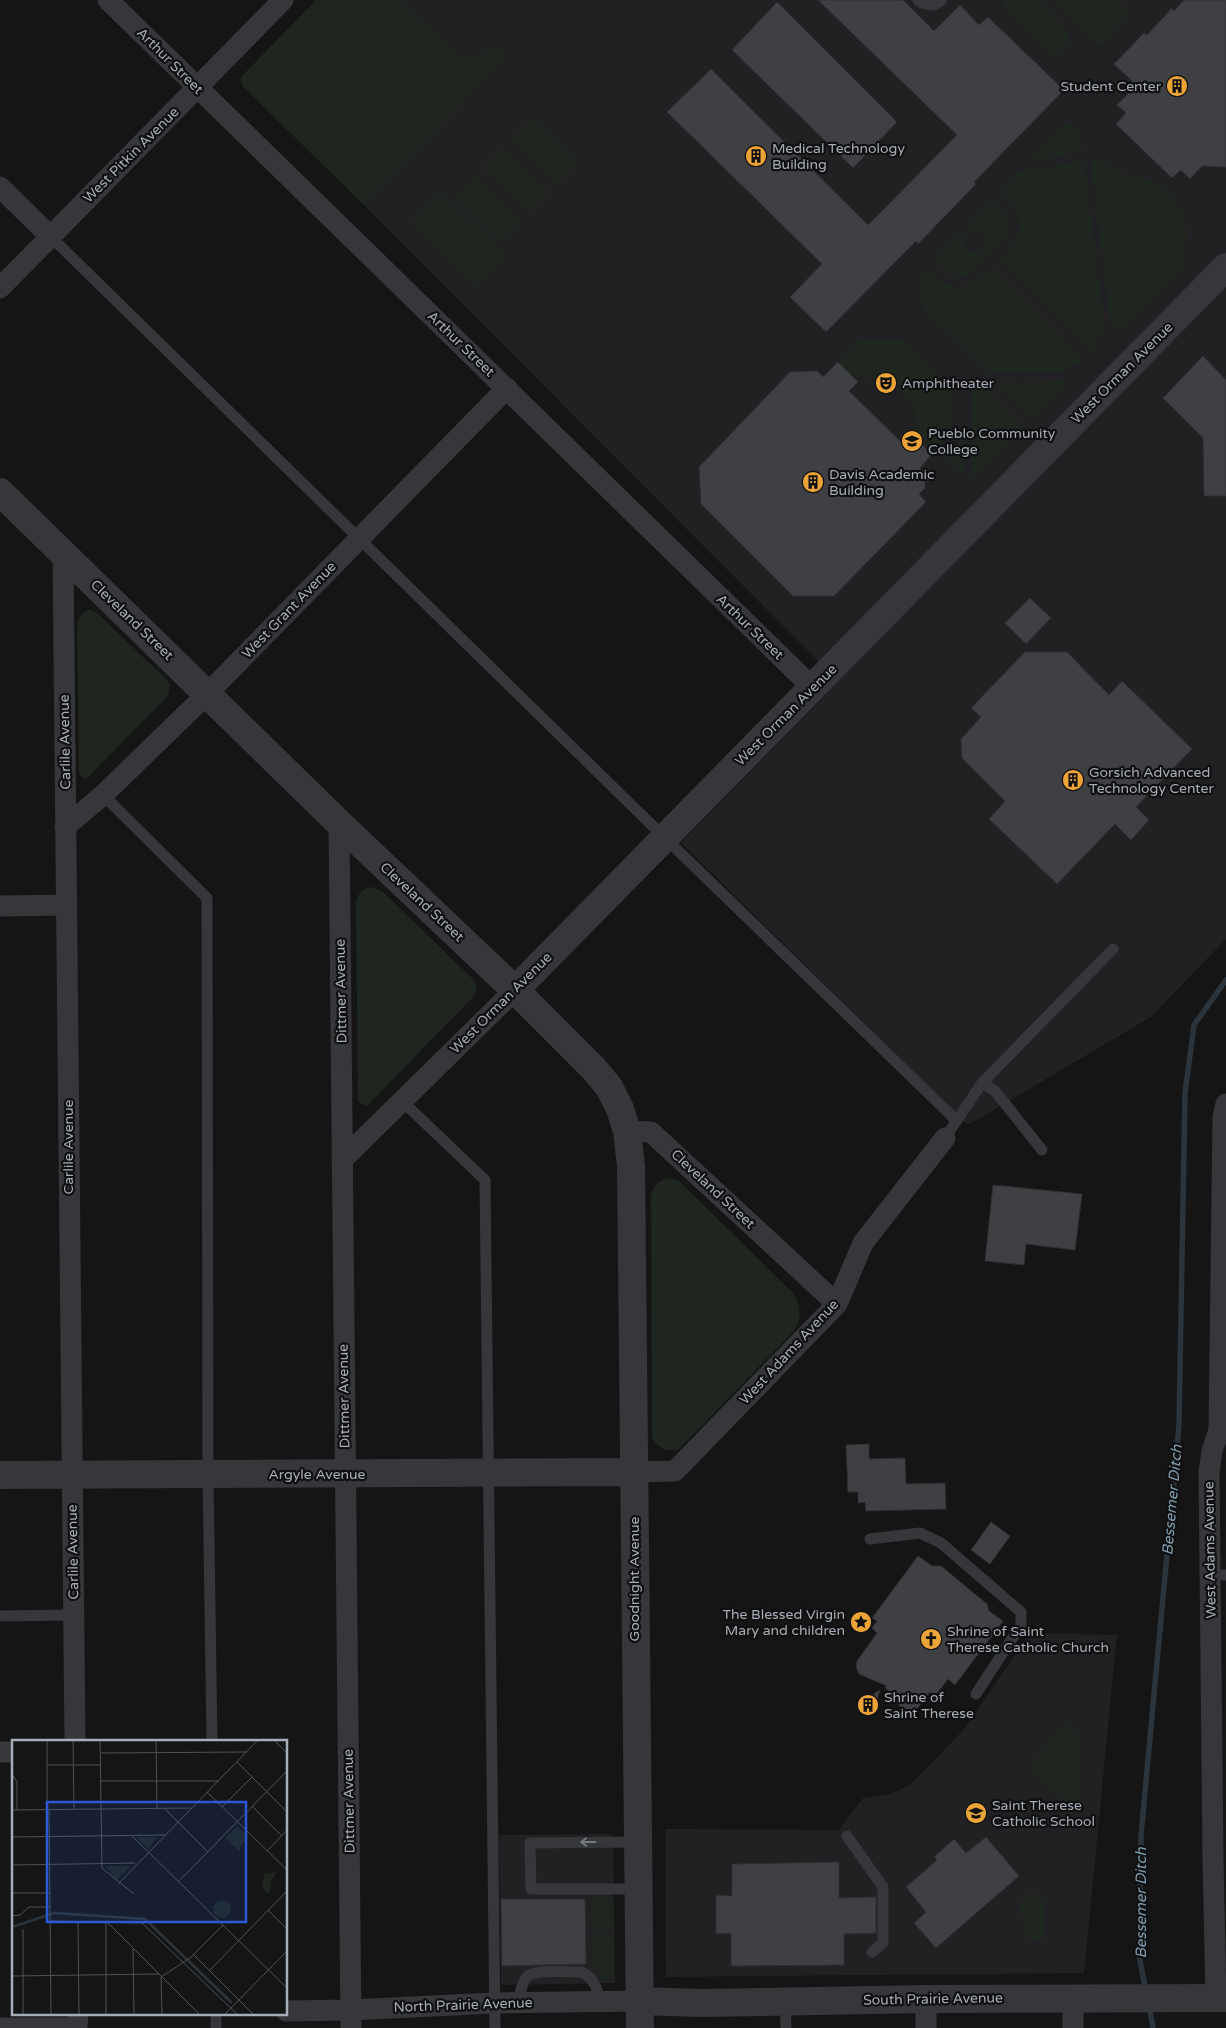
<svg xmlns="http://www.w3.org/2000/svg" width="1226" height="2028" font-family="'Varela Round',sans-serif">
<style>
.built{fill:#212123}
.green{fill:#1f261f}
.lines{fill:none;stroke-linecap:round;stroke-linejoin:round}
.stream{stroke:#2b343a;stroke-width:5.5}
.building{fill:#3f4043;stroke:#2f2f32}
.service{stroke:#36373b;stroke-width:11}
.minor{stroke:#36373b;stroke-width:21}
.tertiary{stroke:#36373b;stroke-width:28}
.oneway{stroke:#74787f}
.labels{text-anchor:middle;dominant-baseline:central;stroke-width:4.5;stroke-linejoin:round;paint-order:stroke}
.street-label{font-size:14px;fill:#a7adb6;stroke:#101011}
.poi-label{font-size:14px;fill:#a7adb6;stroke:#101011;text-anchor:start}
.water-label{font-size:15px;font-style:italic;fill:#7f9db0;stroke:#101011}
.inset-river{fill:none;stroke:#2b343a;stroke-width:2.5}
.inset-road{fill:none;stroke:#4f5256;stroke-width:1}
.view{fill:#2b58d5;fill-opacity:0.15;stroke:#2b58d5;stroke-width:2.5}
.inset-edge{fill:none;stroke:#a7adb6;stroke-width:2.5}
</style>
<rect width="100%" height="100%" fill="#151516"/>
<!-- built -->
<path class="built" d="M316 0H1226V939L1151 1017 968 1125 681 843 826 694 833 676 364 205 243 87 241 78 244 74Z
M1030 1633 1117 1635 1084 1973 666 1977 665 1829 839 1830 863 1798 887 1795 909 1786 931 1764 965 1728Z
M613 1834 615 1983 501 1985 499 1835Z"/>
<!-- green -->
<path class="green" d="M316 0H401L455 52 460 55H477L495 45 509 56 364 205 241 83V78L244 74Z
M1004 0H1039C1054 15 1066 22 1069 43L1055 57 1001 3Z
M1053 0H1118L1130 12 1101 47Z
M532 117 579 163 558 185 511 139Z
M1067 124 1077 127 1080 132 1083 152 1027 162 1061 127Z
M503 146 550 192 529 214 482 168Z
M1097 158H1102L1117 171 1159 184 1173 196 1185 215 1187 235 1182 270 1121 332 1118 329 1111 330 1091 165 1093 160Z
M1084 161 1105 330 1096 337V347L1091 352 1000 259C1019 238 1027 229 1010 203 1007 198 1003 195 1001 190L1018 172Z
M474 176 522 222 500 244 453 198Z
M441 192 507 256 477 287 411 222Z
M991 201 998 204 1009 216 1010 231 1006 239 969 276 958 278 952 277 947 274 936 262 937 255 960 232 966 237 965 245 969 251 976 253 983 250 985 244V237L977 232 970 233 965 227 988 202Z
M993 266 1085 359 1082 363 1072 364 1064 373H989L922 309 919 275 920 272 924 269C932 269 935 274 941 279 960 296 979 279 993 266Z
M902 339 952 389V433L932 454 913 436 915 434 914 405 886 378H859L857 380 838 362 859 340Z
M1064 381 1066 386 1031 420 992 382Z
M980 382 1025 427 976 478H972V391Z
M964 436 965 478 944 456Z
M90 610 96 612 167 680 170 685 168 696 87 778H83L79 774 77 621 85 611Z
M371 887 382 891 474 980 477 988 474 996 367 1106 358 1102 356 903C358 894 361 889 371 887Z
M666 1178 679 1181 792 1292C802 1305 802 1318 793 1332L679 1449C666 1453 658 1448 652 1437L651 1194C654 1186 657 1182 666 1178Z
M1065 1721 1081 1735 1079 1814 1027 1769Z
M1029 1892 1036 1893 1045 1900V1940L1026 1939V1920L1019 1914V1903Z
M592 1898H613L614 1929H592L590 1900Z
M592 1934H614V1975L602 1981 597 1970 591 1965Z"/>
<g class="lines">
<!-- stream -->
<path class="stream" d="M1146 1992 1139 1955 1141 1835 1179 1425 1185 1093 1194 1025 1226 980
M1149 2006 1153 2028"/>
</g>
<!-- building -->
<path class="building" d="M818 0H903L934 31 960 5 979 25 988 17 1064 90 974 182 976 184 918 244 916 241 826 332 790 297 822 264 667 112 711 69 868 225 957 135Z
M1184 0H1226V167L1202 166 1190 179 1181 170 1172 178 1116 124 1126 113 1117 105 1128 94 1125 90 1133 82 1114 64 1144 33 1147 35 1172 8 1174 11Z
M777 2 897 122 853 168 732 50Z
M1203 356 1226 380V496H1204L1203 438 1163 398Z
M838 362 858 382 849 391 901 442 910 433 932 454 920 468 925 473V488L919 494 926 502 834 596H793L701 504 699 467 790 372 817 371 823 377Z
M1030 598 1051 618 1026 644 1005 623Z
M1025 652H1067L1109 695 1122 681 1192 749 1136 807 1149 820 1131 840 1115 824 1057 884 989 819 1005 801 962 758 961 739 981 717 971 708Z
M993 1185 1082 1194 1075 1250 1026 1244 1024 1265 985 1261Z
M869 1444V1459L905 1458 906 1484 945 1483 946 1509 866 1511 865 1502 858 1503V1492H848L846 1445Z
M991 1522 1010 1536 990 1564 971 1550Z
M918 1556 932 1566H941L987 1604 989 1611 1003 1621 955 1685 948 1679 935 1696 930 1692 917 1709 903 1710 885 1687 887 1686 859 1674 856 1667 857 1661 877 1633 872 1628 877 1621 872 1618Z
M880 1690 874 1710 871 1713 863 1712 861 1702Z
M986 1837 1019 1876 936 1948 914 1923 926 1912 906 1887 937 1860 934 1857 954 1839 966 1853Z
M839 1862V1898L876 1897V1933L844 1934V1965L731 1966V1933L716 1934V1895L732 1896V1864Z
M501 1899H585L586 1964 502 1966Z"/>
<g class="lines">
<!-- service -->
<path class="service" d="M918 0 922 3 934 5 942 0
M51 237 665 838 957 1121
M103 795 207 898 208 1474 212 1742
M982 1083 995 1091 1042 1150
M402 1101 485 1180 495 2028
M945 1138 982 1083 1113 949
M870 1539 920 1533 941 1543 1021 1612V1625L976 1694
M1210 1575H1226
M0 1616 74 1615
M847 1836 883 1887V1943L872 1952
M637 1842 530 1843 531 1889H638
M785 2001 786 2028
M519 2003C520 1994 521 1982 528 1976 537 1969 569 1972 581 1972 594 1977 597 1988 600 2002
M216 2014V2028"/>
<!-- minor -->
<path class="minor" d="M108 0 813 688
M0 187 51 237
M0 288 283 0
M63 553 75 1742
M339 823 351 2028
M65 827 103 795 207 694 507 388
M0 906 67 905
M627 1131 651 1132 837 1304
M342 1160 515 990
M633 1472 675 1471 837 1304 863 1243 945 1138
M0 1752H14
M1073 1998V2028
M1216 1998 1213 1859 1209 1472 1212 1451 1219 1430 1223 1117 1226 1104
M926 1999V2028
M286 2011 351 2010 494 2003 639 2001
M0 2028H77L78 2014"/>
<!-- tertiary -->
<path class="tertiary" d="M0 492 339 823 515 990 594 1069 609 1087 620 1109 627 1131 631 1166 640 2028
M515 990 1226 267
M0 1475 633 1472
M639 2001 701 2003 926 1999 1226 1998"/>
</g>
<!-- one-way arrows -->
<defs><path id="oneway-shaft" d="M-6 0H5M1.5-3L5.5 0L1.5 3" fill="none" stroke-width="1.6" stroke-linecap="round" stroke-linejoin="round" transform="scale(1.25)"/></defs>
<use class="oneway" href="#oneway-shaft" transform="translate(588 1842) rotate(180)"/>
<!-- icons -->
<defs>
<g id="building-disc" transform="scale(1.125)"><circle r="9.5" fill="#eca337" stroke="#101011"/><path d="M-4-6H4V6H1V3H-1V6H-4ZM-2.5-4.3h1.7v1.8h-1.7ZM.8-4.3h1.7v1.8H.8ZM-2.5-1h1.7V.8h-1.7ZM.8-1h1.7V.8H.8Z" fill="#111"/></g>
<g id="theatre-disc" transform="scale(1.125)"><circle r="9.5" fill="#eca337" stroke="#101011"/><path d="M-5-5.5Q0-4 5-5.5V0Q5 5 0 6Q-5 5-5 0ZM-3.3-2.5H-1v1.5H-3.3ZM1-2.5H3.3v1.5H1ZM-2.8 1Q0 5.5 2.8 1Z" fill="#111"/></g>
<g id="university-disc" transform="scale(1.125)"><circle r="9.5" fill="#eca337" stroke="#101011"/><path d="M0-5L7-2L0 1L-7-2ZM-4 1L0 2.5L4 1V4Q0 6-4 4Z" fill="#111"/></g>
<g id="sight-disc" transform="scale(1.125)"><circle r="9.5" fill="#eca337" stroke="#101011"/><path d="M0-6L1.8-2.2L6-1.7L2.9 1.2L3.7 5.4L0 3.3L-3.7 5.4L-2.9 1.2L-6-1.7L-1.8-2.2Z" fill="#111"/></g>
<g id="church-disc" transform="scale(1.125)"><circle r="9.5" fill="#eca337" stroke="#101011"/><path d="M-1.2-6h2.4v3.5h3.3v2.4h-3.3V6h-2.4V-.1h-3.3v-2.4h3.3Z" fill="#111"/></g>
<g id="school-disc" transform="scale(1.125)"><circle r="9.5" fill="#eca337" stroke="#101011"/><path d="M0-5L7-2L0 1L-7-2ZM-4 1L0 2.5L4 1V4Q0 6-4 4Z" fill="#111"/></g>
</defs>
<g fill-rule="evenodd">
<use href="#building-disc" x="1177" y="86"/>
<use href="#building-disc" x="756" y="156"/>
<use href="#theatre-disc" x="886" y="383"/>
<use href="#university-disc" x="912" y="441"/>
<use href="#building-disc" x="813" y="482"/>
<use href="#building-disc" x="1073" y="780"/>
<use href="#sight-disc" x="861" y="1622"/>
<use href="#church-disc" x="931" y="1639"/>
<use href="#building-disc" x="868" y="1705"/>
<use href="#school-disc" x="976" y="1813"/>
</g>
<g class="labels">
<!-- street labels -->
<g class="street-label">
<text transform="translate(170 61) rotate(45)">Arthur Street</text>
<text transform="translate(131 155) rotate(-45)">West Pitkin Avenue</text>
<text transform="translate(461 344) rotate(44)">Arthur Street</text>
<text transform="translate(1122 373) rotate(-45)">West Orman Avenue</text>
<text transform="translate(289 610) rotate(-46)">West Grant Avenue</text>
<text transform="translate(132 620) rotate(44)">Cleveland Street</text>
<text transform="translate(750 627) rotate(44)">Arthur Street</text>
<text transform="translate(786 715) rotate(-45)">West Orman Avenue</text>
<text transform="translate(65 742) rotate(-91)">Carlile Avenue</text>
<text transform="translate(422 902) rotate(43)">Cleveland Street</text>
<text transform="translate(341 991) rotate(-91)">Dittmer Avenue</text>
<text transform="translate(501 1003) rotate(-45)">West Orman Avenue</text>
<text transform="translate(68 1147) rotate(-90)">Carlile Avenue</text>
<text transform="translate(713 1189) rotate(43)">Cleveland Street</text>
<text transform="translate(789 1352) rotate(-47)">West Adams Avenue</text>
<text transform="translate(344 1396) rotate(-91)">Dittmer Avenue</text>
<text x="317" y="1474">Argyle Avenue</text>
<text transform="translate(1210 1550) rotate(-91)">West Adams Avenue</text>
<text transform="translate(73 1552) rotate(-91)">Carlile Avenue</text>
<text transform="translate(634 1579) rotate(-90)">Goodnight Avenue</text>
<text transform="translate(349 1801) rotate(-91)">Dittmer Avenue</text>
<text transform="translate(933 1999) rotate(-1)">South Prairie Avenue</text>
<text transform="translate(463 2005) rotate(-2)">North Prairie Avenue</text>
</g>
<!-- poi labels -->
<g class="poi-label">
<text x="1161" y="86" text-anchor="end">Student Center</text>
<text x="772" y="148">Medical Technology<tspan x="772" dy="16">Building</tspan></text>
<text x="902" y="383">Amphitheater</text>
<text x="928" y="433">Pueblo Community<tspan x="928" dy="16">College</tspan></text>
<text x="829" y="474">Davis Academic<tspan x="829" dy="16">Building</tspan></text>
<text x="1089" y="772">Gorsich Advanced<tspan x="1089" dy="16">Technology Center</tspan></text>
<text x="845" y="1614" text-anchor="end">The Blessed Virgin<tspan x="845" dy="16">Mary and children</tspan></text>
<text x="947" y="1631">Shrine of Saint<tspan x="947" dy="16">Therese Catholic Church</tspan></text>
<text x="884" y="1697">Shrine of<tspan x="884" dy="16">Saint Therese</tspan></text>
<text x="992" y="1805">Saint Therese<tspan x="992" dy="16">Catholic School</tspan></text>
</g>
<!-- water labels -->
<g class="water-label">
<text transform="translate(1172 1500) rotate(-85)">Bessemer Ditch</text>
<text transform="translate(1141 1903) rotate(-90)">Bessemer Ditch</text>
</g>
</g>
<!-- overview -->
<g transform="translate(12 1740)">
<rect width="275" height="275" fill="#151516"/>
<path d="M225 86 237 97 228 107V112L213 98ZM145 97 137 109 125 98 126 97ZM93 126H117L118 127 105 140ZM265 132 258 143 260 145 256 154 250 148 252 134ZM201 169a9 9 0 1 1 18 0a9 9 0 1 1-18 0Z" fill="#1f261f"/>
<path class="inset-river" d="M0 187 42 173 133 179 220 263"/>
<path class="inset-road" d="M35 0V70M61 0 62 69M88 0 90 128 122 154M144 0 145 69M262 0 275 13M89 13 234 12M225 22 275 72M35 25H89M0 34 5 42V70M89 41H207M195 52 275 130M240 66 270 96M210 67 240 37M153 69 196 112M0 70 179 68M37 70 39 275M120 96 275 248M0 97 153 95M255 111 275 90M0 125 123 123M166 142 275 31M106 144 246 0M0 153H38M256 170 275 189M0 176 8 175 17 167H38M38 181 130 183 226 275M66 181 67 275M94 181 188 275M94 181V275M11 189V275M121 209 122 275M182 215 242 275M197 231 275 151M0 236 147 234M150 275 149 237 178 218 211 185M212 275 275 211"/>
<path class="view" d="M35 62H234V182H35Z"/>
<rect width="275" height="275" class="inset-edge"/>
</g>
</svg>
